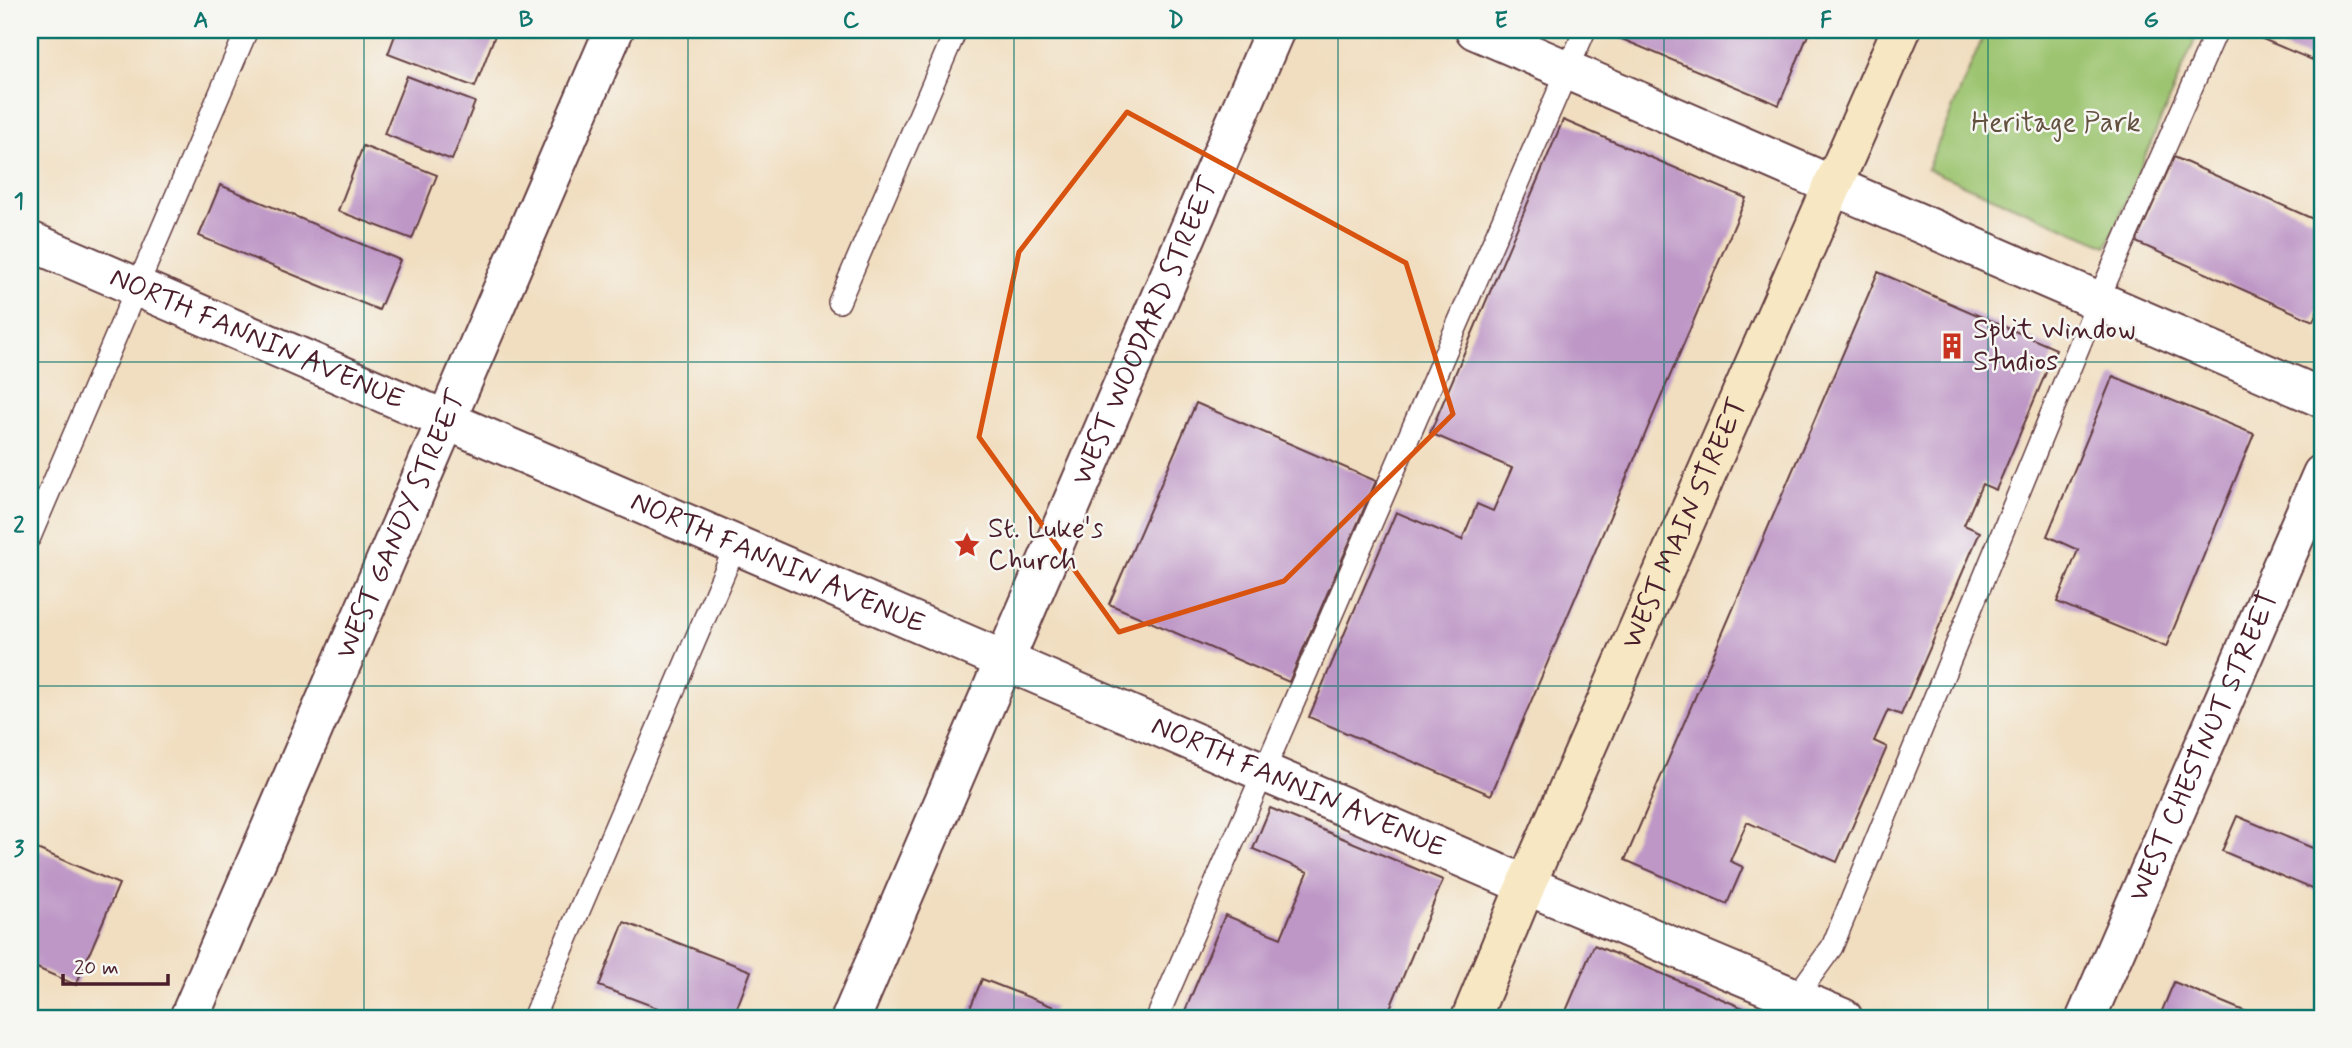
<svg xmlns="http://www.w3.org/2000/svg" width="2352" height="1048" font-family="Mynerve,sans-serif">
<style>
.green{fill:#9dc571;stroke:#74724e;stroke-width:2}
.building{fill:#be97c6}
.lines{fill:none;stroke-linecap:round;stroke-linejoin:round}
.service-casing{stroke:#633c41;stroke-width:24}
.minor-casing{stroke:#633c41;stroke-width:42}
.secondary-casing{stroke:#633c41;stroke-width:42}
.service{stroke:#fff;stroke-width:21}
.minor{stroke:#fff;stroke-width:38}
.secondary{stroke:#f7e8c3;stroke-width:38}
.marked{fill:none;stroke:#d8530f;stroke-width:5;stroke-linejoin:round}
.grid{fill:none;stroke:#0f766e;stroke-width:2;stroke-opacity:0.55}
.labels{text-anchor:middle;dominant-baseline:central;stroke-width:5;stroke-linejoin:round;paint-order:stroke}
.park-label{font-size:28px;fill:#635140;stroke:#f6f6f2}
.poi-label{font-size:28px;fill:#4a1f2b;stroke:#f6f6f2;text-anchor:start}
.street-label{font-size:28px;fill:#4a1f2b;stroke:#f6f6f2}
.neatline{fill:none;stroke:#0f766e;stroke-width:2.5}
.grid-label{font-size:23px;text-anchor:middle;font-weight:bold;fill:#0f766e}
</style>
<rect width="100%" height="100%" fill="#f6f6f2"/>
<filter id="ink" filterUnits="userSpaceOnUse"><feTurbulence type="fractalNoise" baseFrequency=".0143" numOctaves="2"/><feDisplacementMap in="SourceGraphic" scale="14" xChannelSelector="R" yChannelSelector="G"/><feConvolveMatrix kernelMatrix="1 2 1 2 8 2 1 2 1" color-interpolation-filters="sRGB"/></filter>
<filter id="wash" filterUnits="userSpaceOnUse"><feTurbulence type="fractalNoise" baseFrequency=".00686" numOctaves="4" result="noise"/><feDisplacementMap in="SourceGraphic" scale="28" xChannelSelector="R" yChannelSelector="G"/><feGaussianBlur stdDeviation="1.57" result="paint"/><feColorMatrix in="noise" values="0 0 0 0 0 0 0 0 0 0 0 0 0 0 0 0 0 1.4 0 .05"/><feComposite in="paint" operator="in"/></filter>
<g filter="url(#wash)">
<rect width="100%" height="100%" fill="#f1dec0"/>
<!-- green -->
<path class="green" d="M1986 30H2199L2107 246 1927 169Z"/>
<g id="blocks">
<!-- building -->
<path class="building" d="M397 30H497L475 87 388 54Z
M1606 30H1810L1779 105 1605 32Z
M2247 30H2322V64L2246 32Z
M407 76 475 102 452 160 384 134Z
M1563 120 1746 198 1491 795 1309 717 1396 512 1462 540 1477 504 1493 511 1512 468 1430 433Z
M363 146 437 175 412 239 338 211Z
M2174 157 2322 223V301L2313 321 2136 242Z
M220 185 400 260 379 310 199 236Z
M1878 272 2056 349 1996 490 1982 484 1964 525 1980 532 1901 715 1888 710 1874 741 1887 747 1837 862 1747 822 1730 861 1743 867 1727 904 1625 860Z
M2113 376 2254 434 2166 647 2057 602 2078 550 2047 536Z
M1196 403 1376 481 1289 682 1109 604Z
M1270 808 1443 880 1386 1018H1182L1225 915 1281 938 1308 872 1253 849Z
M2237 816 2322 852V893L2222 851Z
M30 846 119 884 76 985 30 965Z
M624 922 751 971 733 1018H684L599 986Z
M1594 945 1767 1018H1563Z
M982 979 1054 1007 1050 1018H966Z
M2174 982 2261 1018H2159Z"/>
</g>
</g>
<g filter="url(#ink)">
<use href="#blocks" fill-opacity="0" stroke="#633c41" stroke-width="2"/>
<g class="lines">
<!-- service casing -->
<g class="service-casing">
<path id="service" d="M839 302 956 30
M30 537 247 30
M533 1018 736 545
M1157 1018 1585 30
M1787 1018 1795 998 1832 947 2098 300 2217 30"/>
</g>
<!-- minor casing -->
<g class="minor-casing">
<g id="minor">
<path d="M1475 30 2322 398"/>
<path id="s1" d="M30 241 1526 885 1843 1018"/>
<path id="s2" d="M189 1018 614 30"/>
<path id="s3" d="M851 1018 1275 30"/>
<path id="s4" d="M2086 1018 2322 474"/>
</g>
</g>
<!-- secondary casing -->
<g class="secondary-casing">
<g id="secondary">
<path id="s5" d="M1471 1018 1526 885 1901 30"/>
</g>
</g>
<!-- service -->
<use href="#service" class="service"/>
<!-- minor -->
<use href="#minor" class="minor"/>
<!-- secondary -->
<use href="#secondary" class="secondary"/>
</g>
</g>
<!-- marked area -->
<path class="marked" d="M1127 112 1406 263 1453 414 1284 581 1119 632 979 437 1019 252Z"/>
<!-- grid -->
<path class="grid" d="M364 30V1018M688 30V1018M1014 30V1018M1338 30V1018M1664 30V1018M1988 30V1018M30 362H2322M30 686H2322"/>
<!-- icons -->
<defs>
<g id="building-bare" transform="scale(2.1)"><path d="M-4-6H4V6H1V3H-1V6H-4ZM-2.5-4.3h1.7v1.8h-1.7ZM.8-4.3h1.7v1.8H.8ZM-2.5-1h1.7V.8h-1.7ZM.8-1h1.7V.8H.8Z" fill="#c8321e" stroke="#f6f6f2" stroke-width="2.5" paint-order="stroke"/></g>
<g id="sight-bare" transform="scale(2.1)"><path d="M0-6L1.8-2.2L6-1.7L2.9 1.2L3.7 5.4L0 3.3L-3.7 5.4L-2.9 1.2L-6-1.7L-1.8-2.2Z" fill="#c8321e" stroke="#f6f6f2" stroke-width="2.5" paint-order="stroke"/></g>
</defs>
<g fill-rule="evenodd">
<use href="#building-bare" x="1952" y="346"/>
<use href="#sight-bare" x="967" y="545"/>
</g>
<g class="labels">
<!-- park labels -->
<g class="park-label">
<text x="2056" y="123">Heritage Park</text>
</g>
<!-- poi labels -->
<g class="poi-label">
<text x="1973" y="330">Split Window<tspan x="1973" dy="32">Studios</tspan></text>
<text x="988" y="529">St. Luke's<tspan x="988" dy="32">Church</tspan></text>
</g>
<!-- street labels -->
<g class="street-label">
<text stroke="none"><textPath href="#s3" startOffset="747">WEST WOODARD STREET</textPath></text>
<text stroke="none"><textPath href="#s1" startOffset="247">NORTH FANNIN AVENUE</textPath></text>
<text stroke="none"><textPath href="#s5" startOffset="539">WEST MAIN STREET</textPath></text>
<text stroke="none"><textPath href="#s2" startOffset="537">WEST GANDY STREET</textPath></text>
<text stroke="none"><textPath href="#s1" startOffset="814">NORTH FANNIN AVENUE</textPath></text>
<text stroke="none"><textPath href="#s4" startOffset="296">WEST CHESTNUT STREET</textPath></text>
<text stroke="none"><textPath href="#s1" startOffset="1381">NORTH FANNIN AVENUE</textPath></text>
</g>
</g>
<!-- margin -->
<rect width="2352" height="1048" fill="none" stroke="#f6f6f2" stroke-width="77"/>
<!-- scale -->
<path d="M63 974v10h105v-10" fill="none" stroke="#4a1f2b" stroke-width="3.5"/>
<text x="74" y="974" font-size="21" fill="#4a1f2b" stroke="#f6f6f2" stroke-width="5" paint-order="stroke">20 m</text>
<rect x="38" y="38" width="2276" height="972" class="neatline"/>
<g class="grid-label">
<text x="201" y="27">A</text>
<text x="526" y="27">B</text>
<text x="851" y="27">C</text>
<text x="1176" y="27">D</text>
<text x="1501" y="27">E</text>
<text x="1826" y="27">F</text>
<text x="2151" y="27">G</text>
<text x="19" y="208">1</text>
<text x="19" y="532">2</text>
<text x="19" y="856">3</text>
</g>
</svg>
